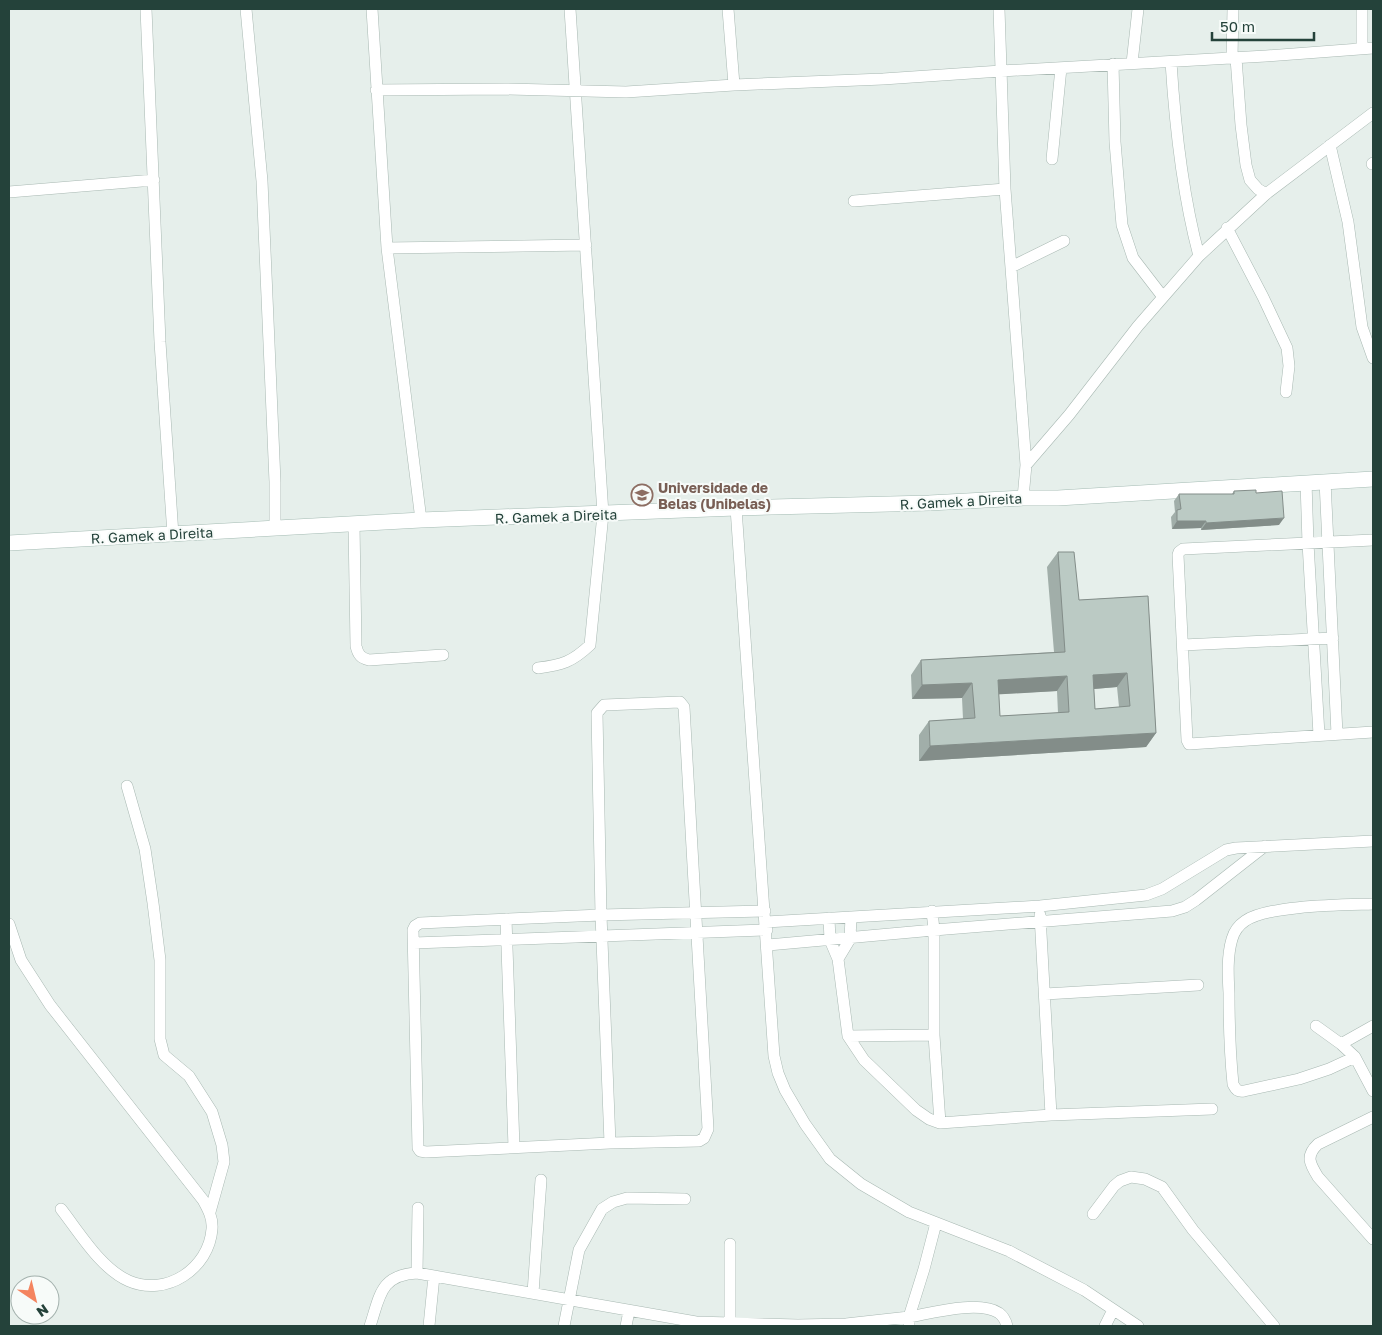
<svg xmlns="http://www.w3.org/2000/svg" width="1382" height="1335" font-family="'Golos Text',sans-serif">
<style>
.lines{fill:none;stroke-linecap:round;stroke-linejoin:round}
.minor-casing{stroke:#a8b8b2;stroke-width:12}
.secondary-casing{stroke:#a4bbb3;stroke-width:16}
.minor{stroke:#fff;stroke-width:11}
.secondary{stroke:#fff;stroke-width:15}
.wall{fill:#a1aea9;fill-rule:evenodd}
.shaded-wall{fill:#838d89}
.building{fill:#bbcac4;stroke:#838d89;fill-rule:evenodd}
.labels{text-anchor:middle;dominant-baseline:central;stroke-width:4;stroke-linejoin:round;paint-order:stroke}
.education-label{font-size:14px;font-weight:bold;fill:#785e54;stroke:#f7fbf9;text-anchor:start}
.street-label{font-size:14px;fill:#24423a;stroke:#f7fbf9}
</style>
<rect width="100%" height="100%" fill="#e6efeb"/>
<g class="lines">
<!-- minor casing -->
<g class="minor-casing">
<path id="minor" d="M146 9 160 342 173 535
M246 9 262 181 275 482V528
M372 9 387 248 421 520
M728 9 734 85
M999 9 1005 189 1026 465 1023 498
M1362 9V48
M1232 58 1233 9
M1236 58 1241 125 1246 165 1250 180 1258 189 1266 194
M1171 62C1175 126 1182 193 1199 256
M1132 63 1138 9
M1113 64 1115 142 1122 225 1133 258 1163 297
M376 90 505 89 626 92 734 85 883 79 1001 71 1266 56 1373 48
M1330 145 1348 222 1362 327 1373 358
M1052 159 1061 68
M1372 164 1373 163
M9 192 154 180
M854 201 1005 189
M1227 228 1263 297 1287 348 1289 366 1286 392
M387 248 586 245
M1011 267 1064 241
M1026 465 1069 415 1138 326 1199 256 1266 194 1373 113
M1325 481 1337 734
M1306 482 1308 543 1319 735
M736 508 774 1056 778 1073 785 1090 805 1124 830 1159 861 1184 909 1212 1009 1251 1084 1290 1138 1326
M354 525 356 646C358 655 361 658 369 660L443 655
M1373 540 1183 549 1179 552 1178 555 1187 740 1189 744 1373 732
M1183 645 1333 638
M538 668C562 665 572 662 590 645L603 514 570 9
M127 786 145 849 153 903 160 960V1039L164 1055 189 1076 212 1112 222 1145 224 1162 210 1212
M932 911 934 930V1035L940 1123
M1040 915 1051 1115
M829 918 830 940 838 959 848 1036 864 1060 916 1110 929 1119 940 1123 1051 1115 1212 1109
M506 919 514 1147
M766 922 1040 906 1146 895 1162 889 1226 850 1236 848 1373 841
M9 924 21 960 50 1005 203 1200C208 1209 213 1218 212 1229 209 1269 166 1297 129 1281 101 1269 79 1232 61 1209
M414 943 767 930
M768 945 934 930 1172 911 1185 907 1196 900 1265 846
M838 959 850 939 851 917
M1045 994 1198 985
M1316 1026 1341 1044 1355 1057 1373 1091
M848 1036 934 1035
M1341 1044 1373 1026
M1355 1057 1329 1069 1299 1079 1244 1091C1238 1092 1236 1090 1233 1084 1230 1054 1229 1023 1229 993 1228 975 1227 956 1232 939 1234 932 1239 925 1245 921 1268 905 1344 905 1373 904
M1373 1117 1318 1144C1305 1156 1310 1164 1318 1177L1373 1239
M610 1143 601 915 597 713 604 705 680 702 684 707 708 1129 704 1138 699 1141 610 1143 426 1152 420 1151 418 1148 413 930 415 926 420 923 601 915 765 911
M1093 1214 1114 1186 1120 1181 1131 1177 1145 1179 1162 1187 1193 1230 1274 1326
M730 1244V1322
M417 1273 418 1208
M533 1293 541 1180
M370 1326C380 1296 380 1275 417 1273L696 1322 798 1325 846 1324 909 1317 924 1269 936 1223
M429 1326 434 1276
M564 1326 579 1250 602 1209 613 1202 627 1198 685 1199
M626 1326 629 1311
M909 1326V1317C932 1313 979 1300 999 1313 1003 1316 1006 1322 1007 1326
M1105 1326 1113 1310"/>
</g>
<!-- secondary casing -->
<g class="secondary-casing">
<path id="secondary" d="M9 543 421 520 736 508 929 503 1023 498H1058L1373 479"/>
</g>
<!-- minor -->
<use href="#minor" class="minor"/>
<!-- secondary -->
<use href="#secondary" class="secondary"/>
</g>
<!-- wall -->
<path class="wall" d="M1234 491 1256 493 1279 525 1201 530V528L1172 529 1171 517 1175 512 1174 501 1179 494H1232Z
M1058 552 1079 600 1148 596 1156 733 1146 747 919 761V735L929 721 963 719 962 698 912 699 911 675 921 660 1054 652 1047 567ZM1117 687 1119 707 1095 709 1094 689ZM1057 691 1058 713 1000 716 999 694Z"/>
<!-- shaded-wall -->
<path class="shaded-wall" d="M1284 518 1279 525 1201 530 1206 523Z
M1177 521H1206L1201 528 1172 529Z
M1127 673 1117 687 1082 690 1093 675Z
M1067 676 1057 691 988 695 998 680Z
M972 683 962 698 912 699 922 685Z
M1156 733 1146 747 919 761 930 746Z"/>
<!-- building -->
<path class="building" d="M1256 490V493L1282 491 1284 518 1206 523V521H1177V510L1181 509 1179 494H1234V491Z
M1058 552H1074L1079 600 1148 596 1156 733 930 746 929 721 975 718 972 683 922 685 921 660 1065 652ZM1127 673 1130 706 1095 709 1093 675ZM1067 676 1069 712 1000 716 998 680Z"/>
<!-- icons -->
<defs>
<g id="university-ring" transform="scale(1.125)"><circle r="9.5" fill="#f7fbf9" stroke="#8d6e63" stroke-width="1.5"/><path d="M0-5L7-2L0 1L-7-2ZM-4 1L0 2.5L4 1V4Q0 6-4 4Z" fill="#8d6e63"/></g>
</defs>
<g fill-rule="evenodd">
<use href="#university-ring" x="642" y="495"/>
</g>
<g class="labels">
<!-- education labels -->
<g class="education-label">
<text x="658" y="487">Universidade de<tspan x="658" dy="16">Belas (Unibelas)</tspan></text>
</g>
<!-- street labels -->
<g class="street-label">
<text transform="translate(961 501) rotate(-3)">R. Gamek a Direita</text>
<text transform="translate(556 516) rotate(-2)">R. Gamek a Direita</text>
<text transform="translate(152 535) rotate(-3)">R. Gamek a Direita</text>
</g>
</g>
<!-- border -->
<rect width="1382" height="1335" fill="none" stroke="#24423a" stroke-width="20"/>
<!-- north arrow -->
<g transform="translate(35 1300) rotate(145)"><circle r="24" fill="#f7fbf9" stroke="#a3b1ad"/>
<path d="M0-4L9 19L0 12L-9 19Z" fill="#f4845f"/>
<text y="-8" font-size="14" font-weight="bold" text-anchor="middle" fill="#24423a">N</text>
</g>
<!-- scale -->
<path d="M1212 32v8h102v-8" fill="none" stroke="#24423a" stroke-width="2.5"/>
<text x="1220" y="32" font-size="15" fill="#24423a" stroke="#f7fbf9" stroke-width="4" paint-order="stroke">50 m</text>
</svg>
